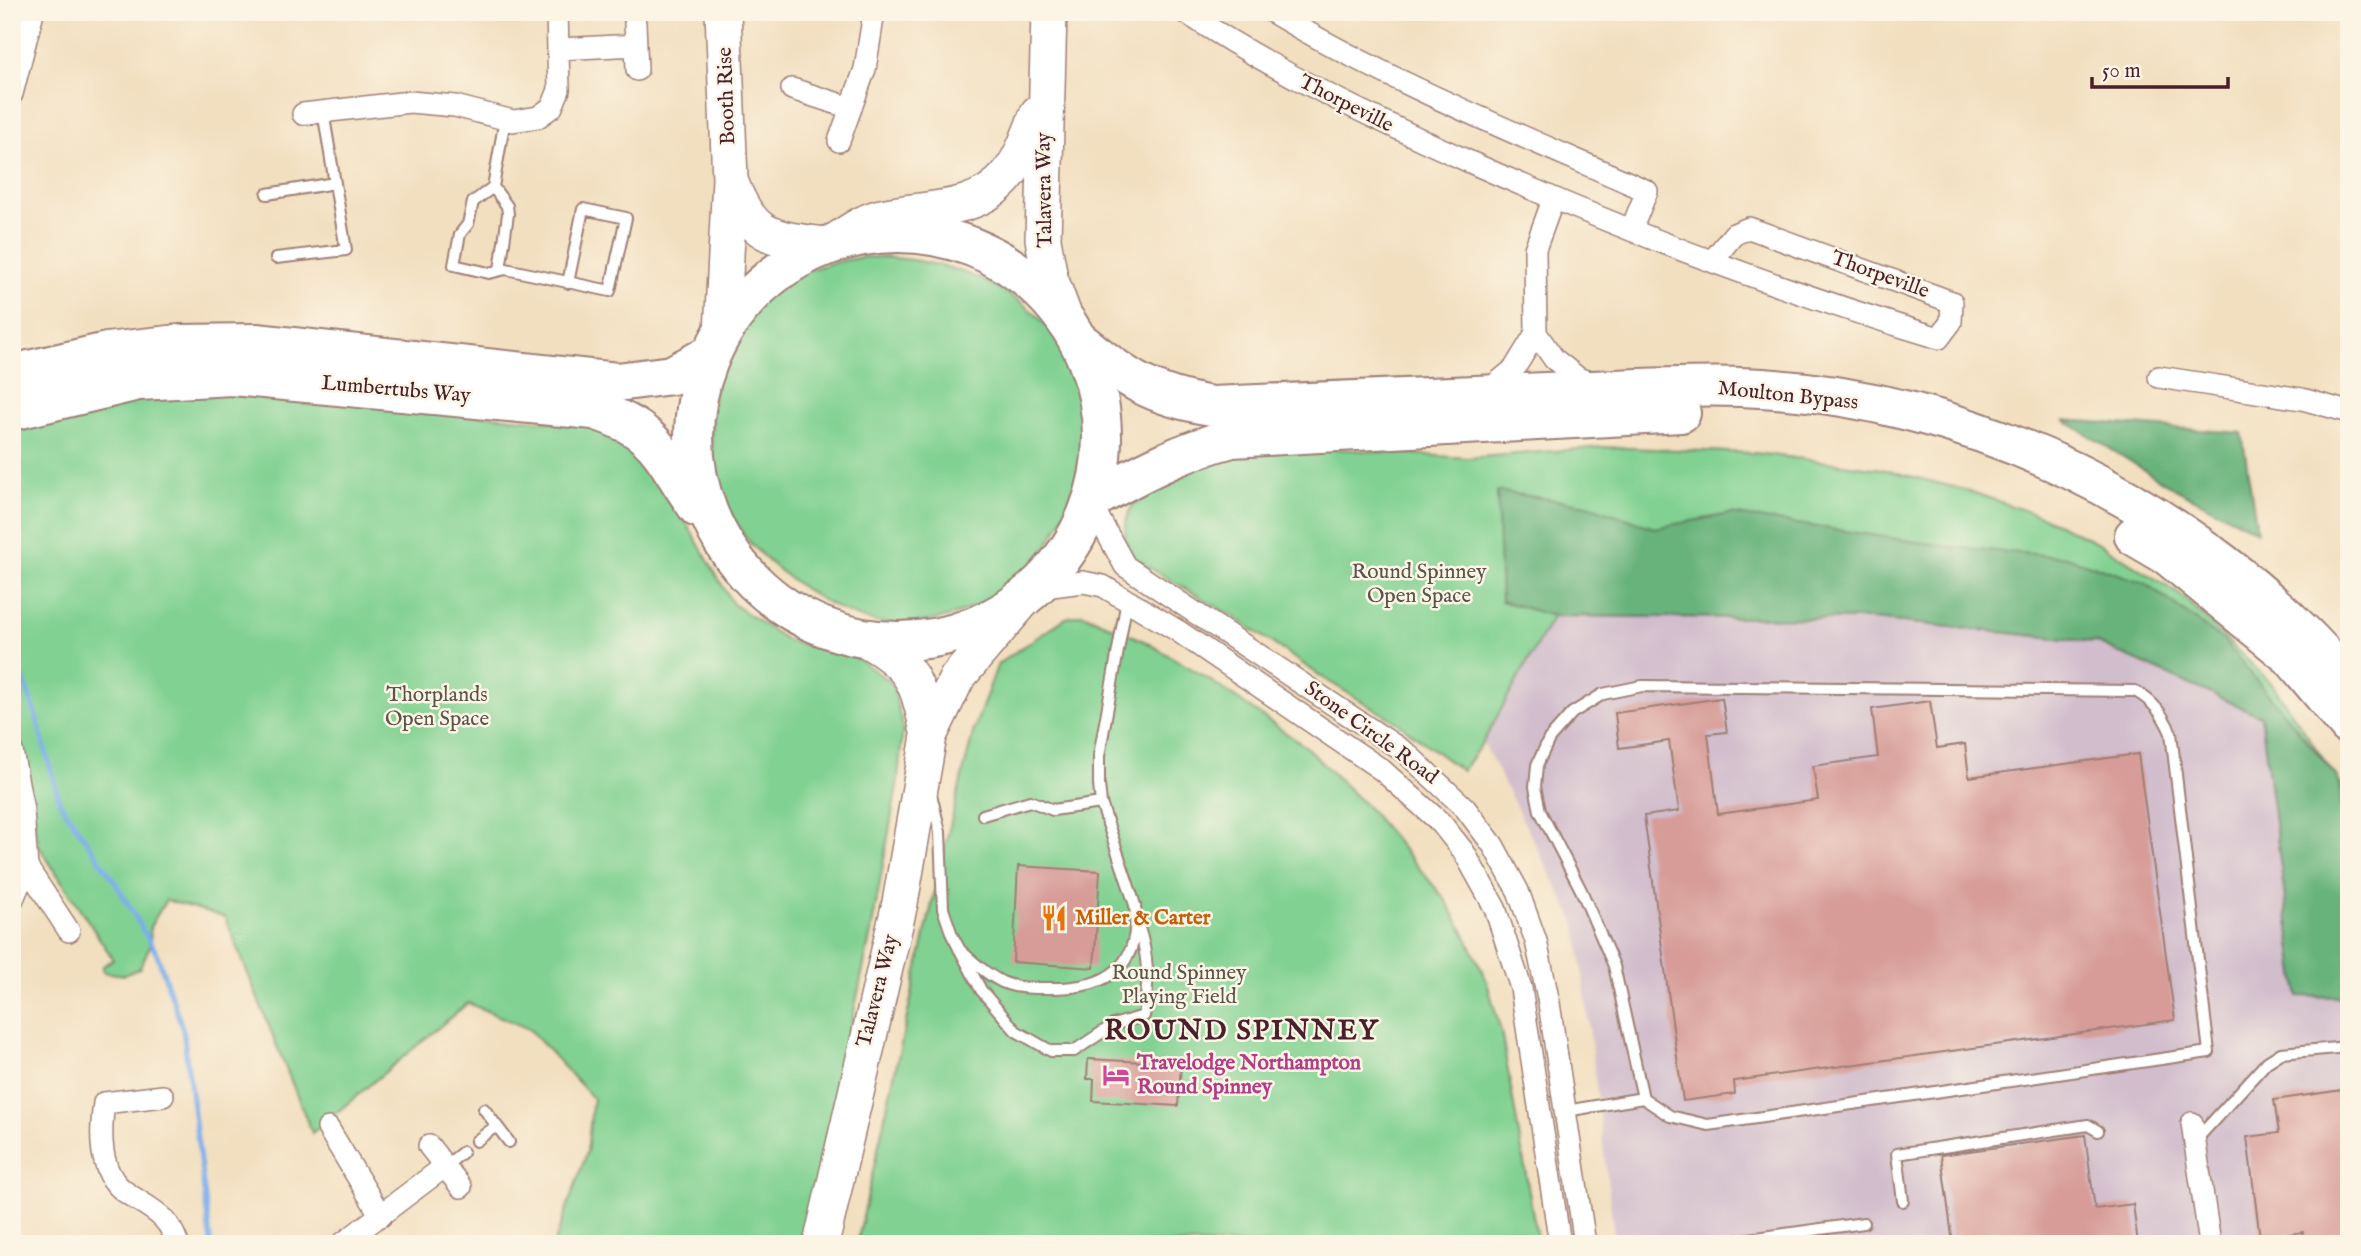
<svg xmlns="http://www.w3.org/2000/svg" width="2361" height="1256" font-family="'IM FELL English',serif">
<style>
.industrial{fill:#d1bdcc}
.green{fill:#81d192;stroke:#66785e;stroke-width:2}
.forest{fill:#68b37c;stroke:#596954;stroke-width:2}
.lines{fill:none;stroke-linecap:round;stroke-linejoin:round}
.stream{stroke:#7daee9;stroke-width:5}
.building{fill:#d79c98}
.lane-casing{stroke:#9e7f76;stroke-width:14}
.street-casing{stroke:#9e7f76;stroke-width:24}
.primary-casing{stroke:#9e7f76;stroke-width:38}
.highway-casing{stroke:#9e7f76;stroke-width:42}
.lane{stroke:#fff;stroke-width:10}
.street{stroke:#fff;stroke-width:21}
.primary{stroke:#fff;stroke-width:35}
.highway{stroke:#fff;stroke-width:38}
.labels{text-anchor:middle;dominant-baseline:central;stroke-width:5;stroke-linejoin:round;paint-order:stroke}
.street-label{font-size:21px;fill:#4a1f2b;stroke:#fcf5e5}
.park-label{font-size:21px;fill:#5a544a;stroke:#fcf5e5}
.food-label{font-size:21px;font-weight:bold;fill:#c56008;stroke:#fcf5e5;text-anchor:start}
.hotel-label{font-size:21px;font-weight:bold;fill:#b23c85;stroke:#fcf5e5;text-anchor:start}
.district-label{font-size:28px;font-weight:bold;letter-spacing:2px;fill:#4a1f2b;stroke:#fcf5e5}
</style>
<rect width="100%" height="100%" fill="#fcf5e5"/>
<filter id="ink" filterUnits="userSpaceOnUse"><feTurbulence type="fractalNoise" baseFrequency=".0143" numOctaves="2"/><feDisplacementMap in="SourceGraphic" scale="14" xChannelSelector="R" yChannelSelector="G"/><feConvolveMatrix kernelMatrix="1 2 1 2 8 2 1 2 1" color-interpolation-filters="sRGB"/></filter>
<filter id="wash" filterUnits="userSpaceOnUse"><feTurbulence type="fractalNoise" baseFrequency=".00686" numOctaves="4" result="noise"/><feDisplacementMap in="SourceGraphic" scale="28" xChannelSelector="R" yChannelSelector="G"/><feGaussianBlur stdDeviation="1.57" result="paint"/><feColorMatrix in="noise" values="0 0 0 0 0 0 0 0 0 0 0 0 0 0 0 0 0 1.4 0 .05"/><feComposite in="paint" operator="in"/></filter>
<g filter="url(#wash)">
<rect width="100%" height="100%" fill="#f2dfc0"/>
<!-- industrial -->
<path class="industrial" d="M1553 616 1874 619 2095 642 2261 716 2298 996 2349 997V1244H1615L1577 926 1483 742Z"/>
<!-- green -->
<path class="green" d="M864 257C937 256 1022 281 1063 348 1076 369 1080 396 1081 421 1086 516 1027 603 930 621 883 630 854 619 814 595 785 576 755 554 737 525 692 453 705 330 781 283 806 268 835 261 864 257Z
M247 392 596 426 649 458 733 604 788 641 854 656 892 683 903 728 897 786 871 932 804 1244H554L587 1152 593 1098 529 1029 468 1003 312 1133 225 917 166 900 150 927 151 943 140 968 124 975 103 972V966L113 959 40 848 12 729V426L160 395Z
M1281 445 1467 458 1603 447 1755 453 1882 469 1969 491 2043 517 2099 543 2182 596 2272 684 2349 796V997L2298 996 2261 716 2095 642 1874 619 1553 616 1483 742 1462 771 1398 723 1328 681 1234 617 1135 559 1125 538 1126 521 1132 506 1151 489 1190 465Z
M1083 614 1144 641 1204 676 1306 747 1369 809 1445 899 1465 934 1486 979 1501 1031 1538 1244H857L942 858 974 729 998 664 1066 618Z"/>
<!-- forest -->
<path class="forest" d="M2064 420 2242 433 2257 531 2173 488Z
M1497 491 1588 505 1654 528 1730 514 1952 547 2067 557 2145 583 2224 641 2338 778 2349 854V997L2298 996 2261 716 2095 642 1874 619 1553 616 1501 601Z"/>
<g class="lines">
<!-- stream -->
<path class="stream" d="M12 647 35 712 60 803 115 882 157 954 183 1030 211 1244"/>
</g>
<g id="blocks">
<!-- building -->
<path class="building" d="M1722 698 1727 732 1708 734 1718 814 1818 800 1813 766 1878 757 1872 709 1930 701 1937 748 1965 744 1969 777 2138 754 2175 1020 1734 1081 1735 1094 1683 1101 1644 816 1679 811 1669 741 1619 748 1615 713Z
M1018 866 1100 871 1094 968 1013 962Z
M1088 1059 1181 1064 1178 1106 1093 1101 1094 1079H1087Z
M2349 1089V1244H2305L2303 1232 2260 1238 2247 1137 2279 1133 2274 1100Z
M2085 1135 2095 1209 2133 1204 2138 1244H1953L1941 1155Z"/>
</g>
</g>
<g filter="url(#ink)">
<use href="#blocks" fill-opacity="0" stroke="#9e7f76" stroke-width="2"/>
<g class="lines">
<!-- lane casing -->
<g class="lane-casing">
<path id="lane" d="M505 119 493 187 473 202 468 224 460 234 454 265 489 273 506 269 610 291 626 218 583 209 568 283
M493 187 507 206 508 214 500 270
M267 194 335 183
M276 258 346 250 323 111
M931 794 940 832 943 909 952 935 981 990 1016 1031 1051 1051H1074L1113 1025 1144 1016C1149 982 1149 957 1138 925
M983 815 1030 801 1053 810 1101 803
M959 949C972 961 986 974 1002 982 1018 989 1034 988 1050 988 1108 989 1141 967 1135 905L1101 803 1099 785V756L1127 600
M484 1109 509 1142
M1566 1111 1643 1098 1670 1116 1708 1125 2209 1052 2171 733C2162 713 2154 702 2135 691L1642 686 1603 694 1572 713 1549 739 1537 765 1535 787 1540 811 1581 890 1614 966 1643 1098
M476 1141 496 1126
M2195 1141 2267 1062 2281 1053 2348 1047
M444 1167 463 1152
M1903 1201 1897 1154 2088 1125 2098 1131
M1713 1244 1864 1223"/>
</g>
<!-- street casing -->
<g class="street-casing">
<path id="street" d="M1185 12C1275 72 1371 117 1470 162 1622 230 1779 290 1939 338L1951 322 1952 302 1749 228 1734 234 1713 260
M1272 12C1391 83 1521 135 1647 191L1631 230
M635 23 637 70
M559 49 636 45
M792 89 851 108
M12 94 33 12
M303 114 410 102 455 106 513 121 538 117 552 107 559 90 557 12
M839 141 865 69 874 12
M1553 200 1535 249 1536 333 1554 359 1578 378 1593 384
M2159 377 2302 399 2349 412
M1486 392 1514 369 1536 333
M1091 504 1125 566 1406 753 1465 808 1493 845 1518 891 1536 941 1549 1003 1585 1244
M1036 588 1083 582 1103 586 1178 631 1382 770 1441 823 1464 852 1495 908 1521 988 1560 1244
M12 751 23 810 27 867 12 901
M27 867 69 931
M163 1096 104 1103C100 1132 98 1172 124 1191 150 1210 166 1211 178 1244
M2192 1123 2210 1244
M328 1128 381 1216
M429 1146 461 1187
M342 1244 444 1167"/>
</g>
<!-- primary casing -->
<g class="primary-casing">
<path id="primary" d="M1049 12 1043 239 1050 278 1066 321
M731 183C752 238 771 238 825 245
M833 243C849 232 866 219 886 216 928 207 976 213 1007 176 1022 158 1029 135 1038 113
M722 332 730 179 723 12
M865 639C915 667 917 682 929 736
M821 1244 900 903 929 736 957 678 1026 597"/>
</g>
<!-- highway casing -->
<g class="highway-casing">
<path id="highway" d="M694 437a204 204 0 1 1 408 0a204 204 0 1 1-408 0Z
M1077 339C1125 378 1150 396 1212 406 1331 400 1450 395 1568 391 1625 389 1683 385 1740 387 1969 394 2201 508 2349 682
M12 374 107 352 179 344 256 343 617 382 672 375 711 354
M12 411 138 381 232 376 594 410C661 431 660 456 698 508
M1092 500C1138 474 1181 451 1232 438L1681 413
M2134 536 2168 556 2291 657 2349 726"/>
</g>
<!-- lane -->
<use href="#lane" class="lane"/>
<!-- street -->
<use href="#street" class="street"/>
<!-- primary -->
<use href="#primary" class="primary"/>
<!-- highway -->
<use href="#highway" class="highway"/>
</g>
</g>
<!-- icons -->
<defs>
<g id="restaurant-bare" transform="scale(2.1)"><path d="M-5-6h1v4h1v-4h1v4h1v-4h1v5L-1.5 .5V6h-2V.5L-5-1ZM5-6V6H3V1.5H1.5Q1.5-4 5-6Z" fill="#e8710a" stroke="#fcf5e5" stroke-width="2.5" paint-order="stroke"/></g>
<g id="hotel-bare" transform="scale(2.1)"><path d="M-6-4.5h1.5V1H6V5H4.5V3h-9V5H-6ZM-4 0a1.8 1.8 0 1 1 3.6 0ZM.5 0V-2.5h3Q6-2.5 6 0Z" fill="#d1479c" stroke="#fcf5e5" stroke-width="2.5" paint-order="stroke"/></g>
</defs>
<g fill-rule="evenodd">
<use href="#restaurant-bare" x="1054" y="918"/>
<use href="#hotel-bare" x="1116" y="1075"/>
</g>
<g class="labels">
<!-- street labels -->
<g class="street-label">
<text transform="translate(727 96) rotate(-92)">Booth Rise</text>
<text transform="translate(1346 104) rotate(27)">Thorpeville</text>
<text transform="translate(1045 190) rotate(-91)">Talavera Way</text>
<text transform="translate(1880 275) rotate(20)">Thorpeville</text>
<text transform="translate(396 390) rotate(5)">Lumbertubs Way</text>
<text transform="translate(1788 396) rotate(6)">Moulton Bypass</text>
<text transform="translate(1371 733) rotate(36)">Stone Circle Road</text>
<text transform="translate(878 991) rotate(-76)">Talavera Way</text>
</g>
<!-- park labels -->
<g class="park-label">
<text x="1419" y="572">Round Spinney<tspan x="1419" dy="24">Open Space</tspan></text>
<text x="437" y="695">Thorplands<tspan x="437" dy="24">Open Space</tspan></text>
<text x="1179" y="973">Round Spinney<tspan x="1179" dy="24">Playing Field</tspan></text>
</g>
<!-- food labels -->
<g class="food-label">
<text x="1075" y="918">Miller &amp; Carter</text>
</g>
<!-- hotel labels -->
<g class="hotel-label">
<text x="1137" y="1063">Travelodge Northampton<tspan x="1137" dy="24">Round Spinney</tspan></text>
</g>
<!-- district labels -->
<g class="district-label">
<text x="1242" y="1031">ROUND SPINNEY</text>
</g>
</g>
<!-- margin -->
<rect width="2361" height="1256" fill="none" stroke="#fcf5e5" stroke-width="42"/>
<!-- scale -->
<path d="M2092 77v10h136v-10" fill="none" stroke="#4a1f2b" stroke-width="3.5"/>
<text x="2102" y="77" font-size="21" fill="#4a1f2b" stroke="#fcf5e5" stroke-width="5" paint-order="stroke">50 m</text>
</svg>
